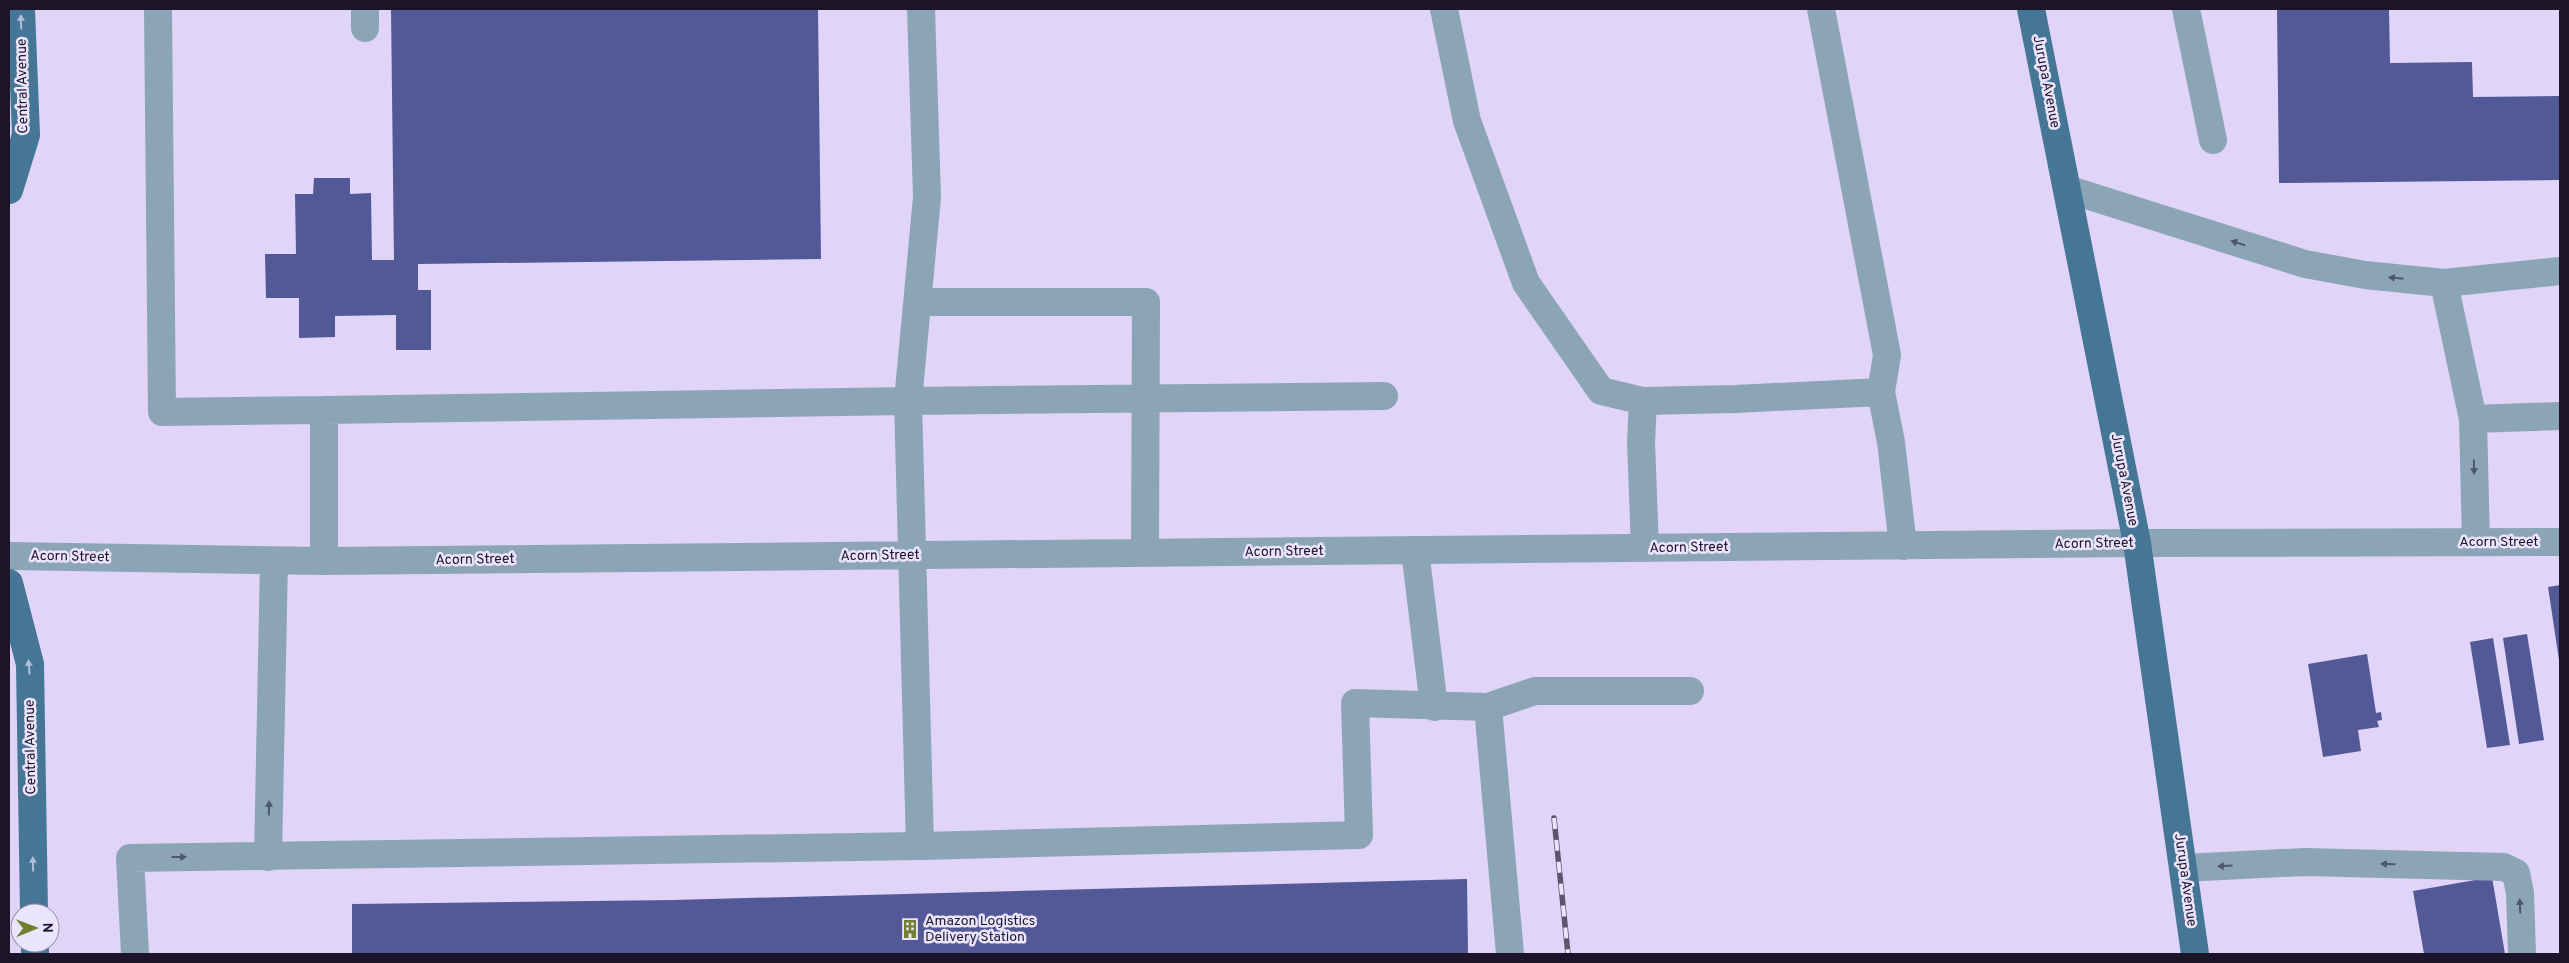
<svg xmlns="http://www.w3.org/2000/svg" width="2569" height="963" font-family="Overpass,sans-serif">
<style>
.building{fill:#535897}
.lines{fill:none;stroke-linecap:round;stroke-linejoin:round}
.minor{stroke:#8ca5b6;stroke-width:28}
.major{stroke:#467695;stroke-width:28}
.rail-casing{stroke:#5d556f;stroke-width:5.5}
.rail{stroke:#ebe4fd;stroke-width:4;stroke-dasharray:11;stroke-linecap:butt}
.oneway{fill:#b1bed9}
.oneway2{fill:#4e5669}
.labels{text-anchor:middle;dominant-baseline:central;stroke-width:5;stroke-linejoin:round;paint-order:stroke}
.street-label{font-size:14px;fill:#1c152a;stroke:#ebe4fd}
.poi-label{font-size:14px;fill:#1c152a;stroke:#ebe4fd;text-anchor:start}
</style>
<rect width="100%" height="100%" fill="#e0d5f9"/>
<!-- building -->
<path class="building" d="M391 9H818L821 259 418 264V290H431V350H396V315L335 316V337L299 338V298H266L265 254H296L295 194H313L314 178H350V194L371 193 372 260H394Z
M2277 9H2389L2390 63 2472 62 2473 97 2560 96V180L2279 183Z
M2560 585V660H2559L2548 587Z
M2527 634 2544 740 2519 744 2503 638Z
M2493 638 2510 745 2487 748 2470 642Z
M2367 654 2376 713 2381 712 2382 720 2377 721 2379 727 2358 730 2361 751 2323 757 2308 664Z
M2492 877 2505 954H2424L2413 891Z
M1467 879 1468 954H352V904L674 900Z"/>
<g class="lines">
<!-- minor -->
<path class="minor" d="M158 9 162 412 324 410V561
M365 9V28
M921 9 927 197 908 401 1384 396
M1444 9 1467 121 1526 283 1601 391 1643 401
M1821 9 1887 355 1881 392
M2186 9 2213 140
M2067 189 2305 264 2365 275 2444 283
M918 302H1146L1145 553
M324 410 908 401 920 846
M2473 419 2560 416
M2476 542 2473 419 2444 283 2560 271
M1645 548 1641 443 1643 401 1735 399 1881 392 1891 442 1903 546
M1415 550 1434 707
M9 556 324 561 2137 543 2560 542
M1488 707 1535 691H1690
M268 857 274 561
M2183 868 2305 862 2504 867 2516 873 2520 893 2522 954
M135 954 130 858 920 846 1359 835 1355 703 1488 707 1510 954"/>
<!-- major -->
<path class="major" d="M2031 9 2137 543 2195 954
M9 190 26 135 21 9
M9 583 30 664 34 913
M35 943V954"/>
<!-- rail casing -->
<g class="rail-casing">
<path id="rail" d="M1554 818 1568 954"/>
</g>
<!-- rail -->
<use href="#rail" class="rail"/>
</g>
<!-- one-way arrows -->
<defs><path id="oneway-solid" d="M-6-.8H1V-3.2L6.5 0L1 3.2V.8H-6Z" transform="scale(1.25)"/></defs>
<g class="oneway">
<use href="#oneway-solid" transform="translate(21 22) rotate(-92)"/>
<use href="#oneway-solid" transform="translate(29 667) rotate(-95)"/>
<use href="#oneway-solid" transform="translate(33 864) rotate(-91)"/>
</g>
<g class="oneway2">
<use href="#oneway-solid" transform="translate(2238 243) rotate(-162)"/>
<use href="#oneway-solid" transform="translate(2396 278) rotate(-174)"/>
<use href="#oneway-solid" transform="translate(2474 467) rotate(89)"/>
<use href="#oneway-solid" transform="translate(269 808) rotate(-89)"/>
<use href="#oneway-solid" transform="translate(179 857)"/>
<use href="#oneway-solid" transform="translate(2388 864) rotate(-178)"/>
<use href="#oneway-solid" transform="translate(2225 866) rotate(177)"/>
<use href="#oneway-solid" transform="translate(2520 906) rotate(-92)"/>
</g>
<!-- icons -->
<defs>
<g id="building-bare" transform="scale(1.5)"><path d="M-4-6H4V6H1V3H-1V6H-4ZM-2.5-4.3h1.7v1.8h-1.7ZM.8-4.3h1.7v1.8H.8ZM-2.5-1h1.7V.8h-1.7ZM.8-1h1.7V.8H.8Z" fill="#71802e" stroke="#ebe4fd" stroke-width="2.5" paint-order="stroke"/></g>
</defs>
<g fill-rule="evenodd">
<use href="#building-bare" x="910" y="929"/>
</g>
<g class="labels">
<!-- street labels -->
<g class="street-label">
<text transform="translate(2046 82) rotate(79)">Jurupa Avenue</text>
<text transform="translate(23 86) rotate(-91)">Central Avenue</text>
<text transform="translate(2124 480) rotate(79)">Jurupa Avenue</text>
<text x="2499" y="542">Acorn Street</text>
<text transform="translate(2094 544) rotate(-1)">Acorn Street</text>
<text transform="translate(1689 548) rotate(-1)">Acorn Street</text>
<text transform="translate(1284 552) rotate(-1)">Acorn Street</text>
<text transform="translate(880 556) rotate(-1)">Acorn Street</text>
<text transform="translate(70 557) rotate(1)">Acorn Street</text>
<text transform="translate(475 560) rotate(-1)">Acorn Street</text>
<text transform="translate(31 747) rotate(-91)">Central Avenue</text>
<text transform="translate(2185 880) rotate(82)">Jurupa Avenue</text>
</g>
<!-- poi labels -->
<g class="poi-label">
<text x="925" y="921">Amazon Logistics<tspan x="925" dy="16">Delivery Station</tspan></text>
</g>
</g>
<!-- border -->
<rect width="2569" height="963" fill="none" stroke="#1c152a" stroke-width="20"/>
<!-- north arrow -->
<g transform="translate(35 928) rotate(89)"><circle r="24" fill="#ebe4fd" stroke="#9891a9"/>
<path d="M0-4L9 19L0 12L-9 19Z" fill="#71802e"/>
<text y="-8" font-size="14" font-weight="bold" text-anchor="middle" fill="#1c152a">N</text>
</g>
</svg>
